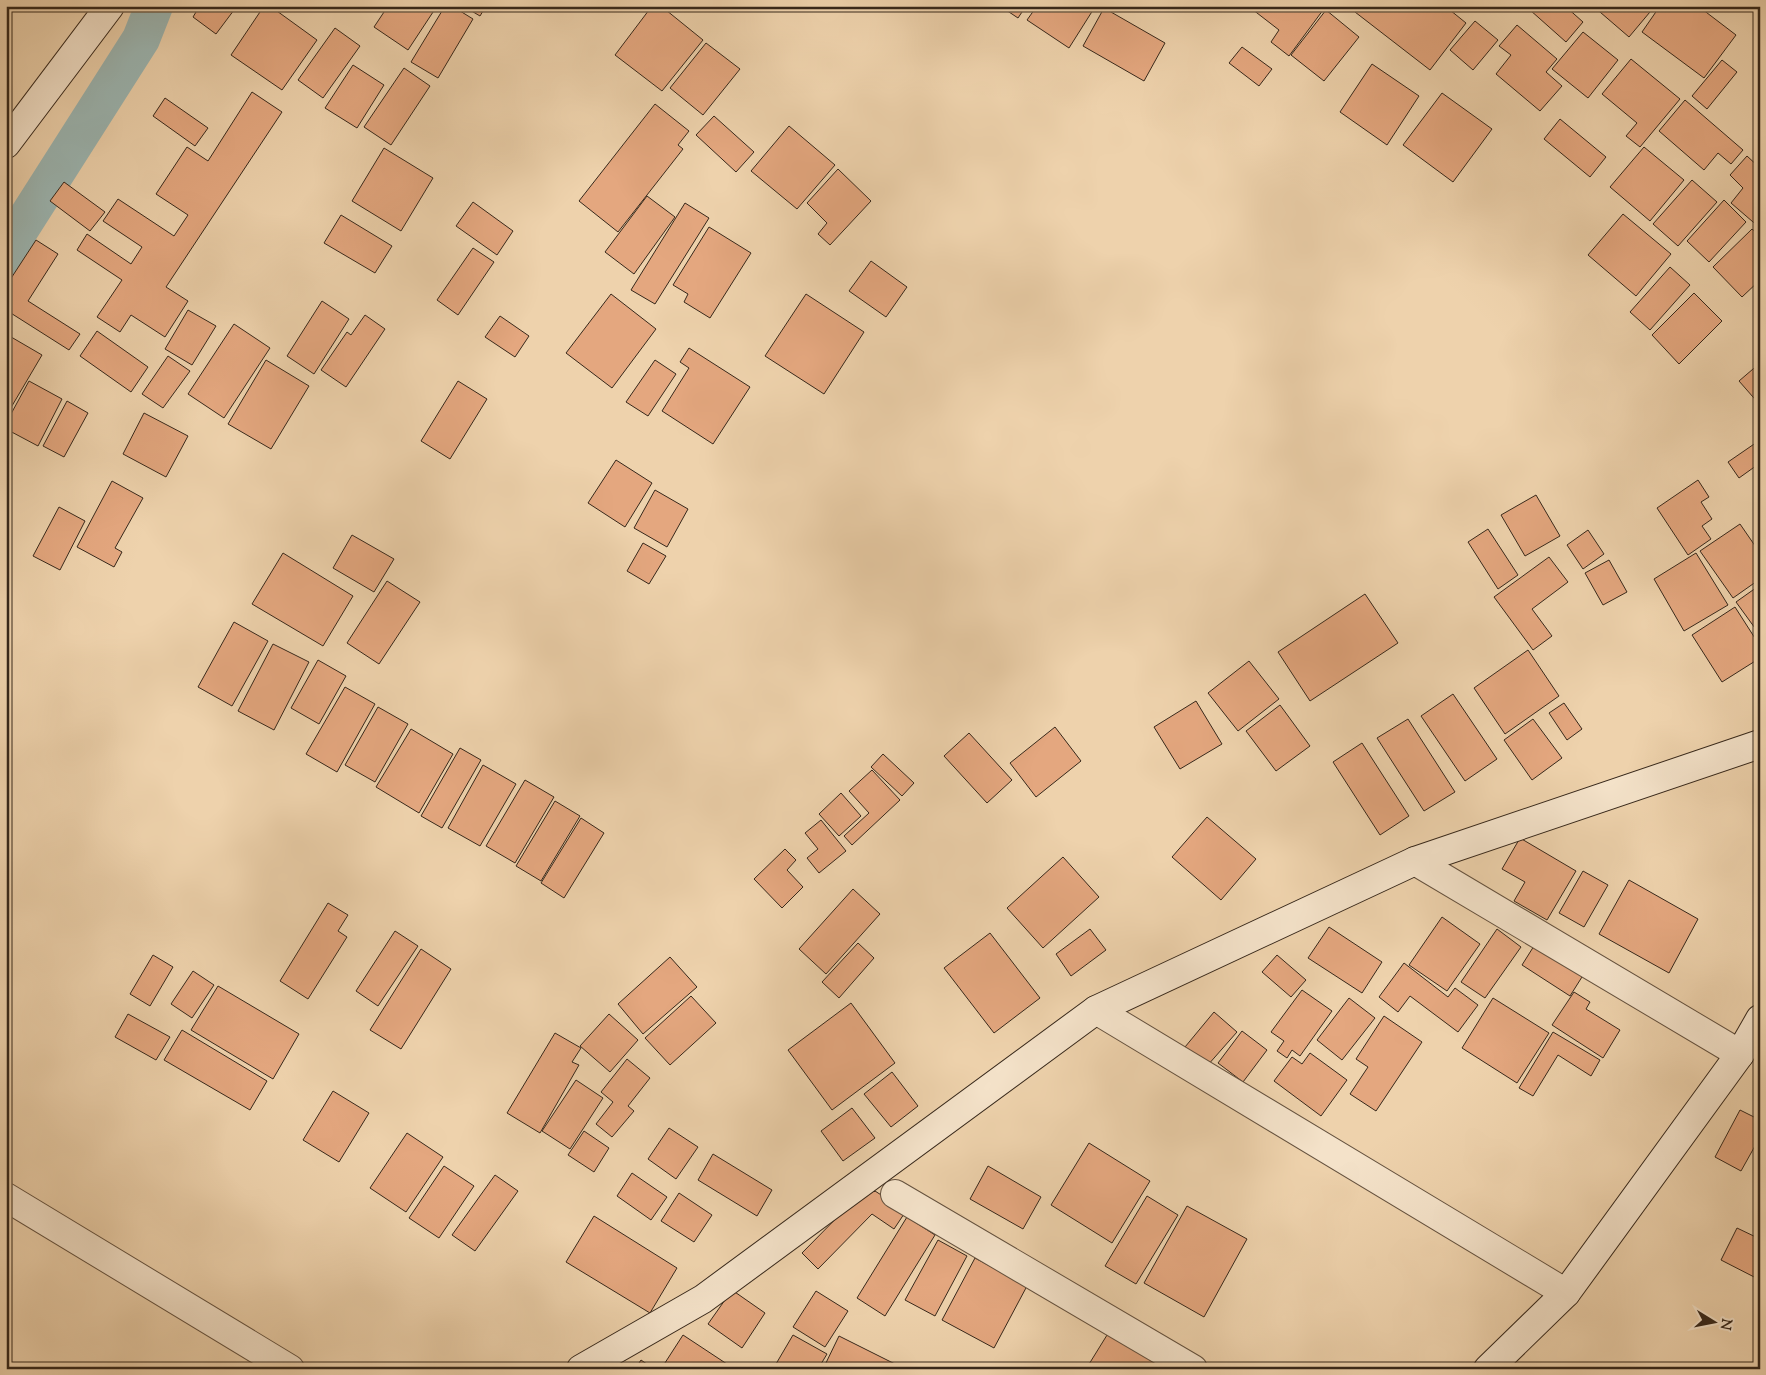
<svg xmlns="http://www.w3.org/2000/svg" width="1766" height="1375" font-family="'Sorts Mill Goudy',serif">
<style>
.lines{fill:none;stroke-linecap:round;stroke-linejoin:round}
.canal{stroke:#9cb6b2;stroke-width:38}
.building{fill:#e4a77f;stroke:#37281b}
.street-casing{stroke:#65523f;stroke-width:30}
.secondary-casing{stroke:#37281b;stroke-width:30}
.street{stroke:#f4e2c9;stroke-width:28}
.secondary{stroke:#f4e2c9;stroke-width:28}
</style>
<rect width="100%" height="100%" fill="#eed2ac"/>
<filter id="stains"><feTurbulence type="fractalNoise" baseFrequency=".004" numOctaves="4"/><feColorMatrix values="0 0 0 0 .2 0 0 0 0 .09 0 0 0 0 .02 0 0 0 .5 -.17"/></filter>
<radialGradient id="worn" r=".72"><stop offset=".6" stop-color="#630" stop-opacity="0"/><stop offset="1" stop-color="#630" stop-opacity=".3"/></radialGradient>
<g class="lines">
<!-- canal -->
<path class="canal" d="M6 257 20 229 141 39 154 6"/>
</g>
<!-- building -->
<path class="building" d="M190 6H237L216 34 193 17 196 12Z
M264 6H270L317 40 282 90 231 55Z
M388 6H437L408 50 374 27Z
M445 6H452L473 19 438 78 411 62Z
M463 6H486L480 16Z
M652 6H661L703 40 662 91 615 55Z
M1000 6H1026L1018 18Z
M1037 6H1054L1061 11 1063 6H1087L1093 10 1069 48 1027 20Z
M1248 6H1326L1289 56 1271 42 1279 30Z
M1360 6H1445L1466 23 1430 70 1355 12Z
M1533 6H1565L1583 22 1566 42 1530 10Z
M1593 6H1655L1629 37Z
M1660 6H1698L1736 35 1704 78 1642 32Z
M1104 8 1165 43 1144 81 1083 46Z
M1326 10 1359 37 1324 81 1291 55Z
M1475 21 1498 40 1473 70 1450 50Z
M1517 25 1557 59 1546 72 1562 86 1540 111 1496 74 1511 55 1499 46Z
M335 28 360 46 323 98 298 80Z
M1583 32 1618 60 1588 98 1552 69Z
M706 43 740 69 703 115 670 88Z
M1242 47 1272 69 1259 86 1229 63Z
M1631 59 1680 99 1640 147 1626 136 1637 123 1602 94Z
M1722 60 1737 72 1707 109 1692 96Z
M1372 64 1419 96 1387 145 1340 112Z
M353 65 384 85 357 128 325 108Z
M404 68 430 86 391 145 364 127Z
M252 92 282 112 166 287 188 301 165 337 131 315 120 332 97 317 122 280 77 250 87 234 131 264 142 247 103 221 118 199 174 236 188 215 156 194 187 147 208 161Z
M1442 93 1492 129 1453 182 1403 145Z
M165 98 208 128 195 146 153 116Z
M1685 100 1743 150 1731 164 1718 153 1704 170 1659 131Z
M655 104 689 131 678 145 683 149 618 232 579 201Z
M714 116 754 152 736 172 696 135Z
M1560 119 1606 157 1590 177 1544 139Z
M789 126 835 165 797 209 751 171Z
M1644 147 1684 180 1650 221 1610 187Z
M384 148 433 178 401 231 352 201Z
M1747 156 1760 168V228L1731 203 1743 188 1730 175Z
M838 169 871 201 830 245 818 234 827 223 807 203Z
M1692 180 1717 202 1678 246 1653 224Z
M64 182 105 212 90 231 50 201Z
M647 196 675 217 634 274 605 252Z
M1724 200 1746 222 1709 262 1687 241Z
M473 202 513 231 497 255 456 226Z
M685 203 709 218 655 304 631 290Z
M1623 214 1671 254 1636 296 1588 255Z
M341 215 392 246 375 273 324 243Z
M709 227 751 253 710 318 684 302 688 294 673 285Z
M1752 229 1760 236V280L1742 297 1713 267Z
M36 240 58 254 28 301 80 334 69 350 6 310V286Z
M473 248 494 262 458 315 437 300Z
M871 261 907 287 886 317 849 291Z
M1670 267 1690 285 1650 330 1630 312Z
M1694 293 1722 321 1679 364 1652 335Z
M611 294 656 329 612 388 566 353Z
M806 294 864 332 824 394 765 356Z
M322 301 349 319 314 374 287 356Z
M188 310 216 326 192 365 165 349Z
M365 315 385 329 346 387 321 370 347 332 351 335Z
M500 316 529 336 515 357 485 337Z
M234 324 270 348 224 418 188 394Z
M97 331 148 367 131 392 80 356Z
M6 334 42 355 6 416V370L10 363 6 361Z
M689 348 750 387 713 444 662 411 689 368 680 362Z
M168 356 190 371 163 408 142 394Z
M266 360 309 386 271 449 228 424Z
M655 360 676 374 648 416 626 402Z
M1760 363V405L1739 381Z
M29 381 62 399 38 446 6 429V423Z
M458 381 487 399 450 459 421 441Z
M67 401 88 413 64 457 43 446Z
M144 413 188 436 166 477 123 454Z
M1760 440V463L1739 478 1728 462Z
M616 460 652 483 625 527 588 503Z
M1698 480 1709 497 1701 502 1712 519 1702 526 1711 539 1688 555 1657 508Z
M112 481 143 498 115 548 122 552 114 567 77 547Z
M655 490 688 509 667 547 634 528Z
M1536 495 1560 536 1525 556 1501 515Z
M59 507 85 521 60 570 33 556Z
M1740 524 1760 553V579L1733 598 1700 551Z
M1488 529 1518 575 1498 589 1468 542Z
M1588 530 1604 554 1583 569 1567 545Z
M352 535 394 559 374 592 333 568Z
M643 543 666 556 649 584 627 571Z
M283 553 353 596 323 646 252 604Z
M1696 553 1728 605 1684 631 1654 579Z
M1549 557 1568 582 1532 609 1552 636 1533 650 1494 597Z
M1609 560 1627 592 1603 605 1585 573Z
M387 581 420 602 379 664 347 643Z
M1760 585V635L1736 602Z
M1365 594 1398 643 1310 701 1278 652Z
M1735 607 1760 646V658L1722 682 1692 635Z
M234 622 268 641 232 706 198 687Z
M273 644 309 662 274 730 238 711Z
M1528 650 1559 696 1505 734 1474 688Z
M318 660 346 676 319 724 291 708Z
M1249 661 1279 699 1238 731 1208 693Z
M345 687 375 704 337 772 306 754Z
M1453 694 1497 759 1465 781 1421 716Z
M1196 701 1222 744 1180 769 1154 727Z
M1564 703 1582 729 1567 740 1549 713Z
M1280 705 1310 746 1276 771 1246 731Z
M378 707 408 724 375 782 345 765Z
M1408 719 1455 792 1424 811 1377 738Z
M1533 719 1562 758 1532 780 1504 740Z
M1055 727 1081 761 1036 797 1010 763Z
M411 729 453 754 419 813 376 787Z
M969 733 1012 780 987 803 944 756Z
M1362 743 1409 816 1380 835 1333 762Z
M460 748 481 760 442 828 421 816Z
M883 754 914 783 902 796 871 767Z
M483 765 516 784 480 846 448 828Z
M872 770 900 800 852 845 844 836 869 813 849 791Z
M525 780 554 797 515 863 486 846Z
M841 793 861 816 839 836 819 814Z
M555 801 580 816 541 881 516 866Z
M1207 817 1256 859 1221 900 1172 857Z
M581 818 604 833 564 898 541 883Z
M821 820 846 851 819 873 807 858 818 849 805 833Z
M1520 838 1576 871 1547 920 1514 901 1525 882 1502 869Z
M785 849 796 860 787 870 803 887 782 908 754 879Z
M1063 857 1099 897 1043 948 1007 908Z
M1583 871 1608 885 1584 927 1559 913Z
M1629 880 1698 919 1669 973 1599 934Z
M853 889 880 914 826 974 799 949Z
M328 903 348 915 338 931 347 937 308 999 280 981Z
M1442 917 1480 944 1447 991 1409 965Z
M1329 927 1382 962 1362 993 1308 958Z
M1090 929 1106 950 1071 976 1056 954Z
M1497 929 1521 947 1485 998 1461 982Z
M395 931 418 946 378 1006 356 991Z
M990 933 1040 998 994 1033 944 968Z
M1539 938 1587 969 1570 996 1522 965Z
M858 943 874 958 839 998 822 982Z
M421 949 451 969 401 1049 370 1030Z
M153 955 173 967 150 1006 130 994Z
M1277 955 1306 980 1291 997 1262 972Z
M670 957 697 987 643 1034 618 1004Z
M1404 963 1448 997 1455 988 1478 1005 1458 1032 1410 996 1398 1012 1379 997Z
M193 971 214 985 192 1018 171 1004Z
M218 986 299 1034 273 1079 191 1030Z
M1302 990 1332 1011 1300 1056 1292 1050 1287 1058 1277 1051 1284 1041 1271 1032Z
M1574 992 1590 1002 1586 1009 1620 1030 1603 1058 1552 1025Z
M691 996 716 1023 670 1065 645 1038Z
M1349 998 1375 1018 1342 1060 1317 1040Z
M1493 998 1549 1033 1517 1083 1462 1048Z
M851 1003 895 1063 832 1110 788 1050Z
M1214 1012 1237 1032 1207 1066 1185 1047Z
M128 1014 170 1037 156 1060 115 1037Z
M609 1014 638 1040 610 1072 580 1046Z
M1384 1016 1422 1042 1376 1111 1350 1094 1368 1067 1356 1059Z
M182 1030 267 1081 250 1110 164 1060Z
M1242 1031 1267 1050 1243 1082 1218 1063Z
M1553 1032 1600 1060 1591 1076 1558 1055 1533 1096 1519 1088Z
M555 1033 581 1048 572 1062 579 1065 540 1133 507 1113Z
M1310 1053 1347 1080 1321 1116 1274 1081 1292 1057 1302 1064Z
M627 1059 650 1078 628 1106 634 1111 612 1137 596 1124 613 1102 601 1092Z
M892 1072 918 1106 891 1127 864 1094Z
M576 1080 603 1098 570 1149 542 1131Z
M333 1091 369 1113 339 1162 303 1140Z
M852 1108 875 1138 843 1161 821 1131Z
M1740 1110 1760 1120V1137L1741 1171 1715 1157Z
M669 1128 698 1147 676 1179 648 1159Z
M584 1131 609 1148 594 1172 568 1155Z
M407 1133 443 1157 406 1212 370 1188Z
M1089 1143 1150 1181 1112 1243 1051 1205Z
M713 1154 772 1190 757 1216 698 1180Z
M444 1166 474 1186 439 1238 409 1218Z
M988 1166 1041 1197 1023 1229 970 1199Z
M632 1173 667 1197 651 1220 617 1196Z
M495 1175 518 1191 475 1251 452 1235Z
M868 1186 874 1192 875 1191 906 1211 894 1229 872 1214 818 1269 802 1253Z
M679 1193 712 1215 694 1242 661 1221Z
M1147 1196 1178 1215 1136 1284 1105 1266Z
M1187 1206 1247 1239 1204 1317 1144 1283Z
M594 1216 677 1268 650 1313 566 1262Z
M907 1217 935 1235 885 1316 857 1298Z
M1737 1228 1760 1239V1280L1721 1260Z
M938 1240 967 1256 935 1316 905 1300Z
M975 1258 1027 1286 994 1348 942 1320Z
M732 1290 765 1313 742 1348 708 1324Z
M816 1291 848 1311 825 1347 793 1327Z
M1112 1327 1168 1361 1164 1369H1086Z
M683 1335 733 1368 732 1369H661Z
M793 1335 827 1354 818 1369H773Z
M839 1336 905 1369H823Z
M641 1360 654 1369H635Z"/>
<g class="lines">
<!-- street casing -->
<g class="street-casing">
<path id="street" d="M1415 861 1740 1054
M1096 1010 1566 1293
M895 1194 1193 1369
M6 1197 290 1369"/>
</g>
<!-- secondary casing -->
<g class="secondary-casing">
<path id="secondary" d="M6 144 110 6
M581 1369 703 1299 1096 1010 1415 861 1760 744
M1488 1369 1566 1293 1740 1054 1760 1019"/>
</g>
<!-- street -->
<use href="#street" class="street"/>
<!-- secondary -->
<use href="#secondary" class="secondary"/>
</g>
<!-- margin -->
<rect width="1766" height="1375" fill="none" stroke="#eed2ac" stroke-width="25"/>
<rect x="8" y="8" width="1751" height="1360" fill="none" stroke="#37281b" stroke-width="2.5"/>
<rect x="12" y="12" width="1741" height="1350" fill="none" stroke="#37281b"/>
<!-- north arrow -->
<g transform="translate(1714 1322) rotate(100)" stroke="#f4e2c9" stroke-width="4" paint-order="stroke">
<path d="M0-4L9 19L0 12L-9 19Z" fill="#37281b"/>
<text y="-8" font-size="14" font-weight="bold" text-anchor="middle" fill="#37281b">N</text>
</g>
<rect width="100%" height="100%" filter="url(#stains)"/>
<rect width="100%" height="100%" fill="url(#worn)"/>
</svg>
